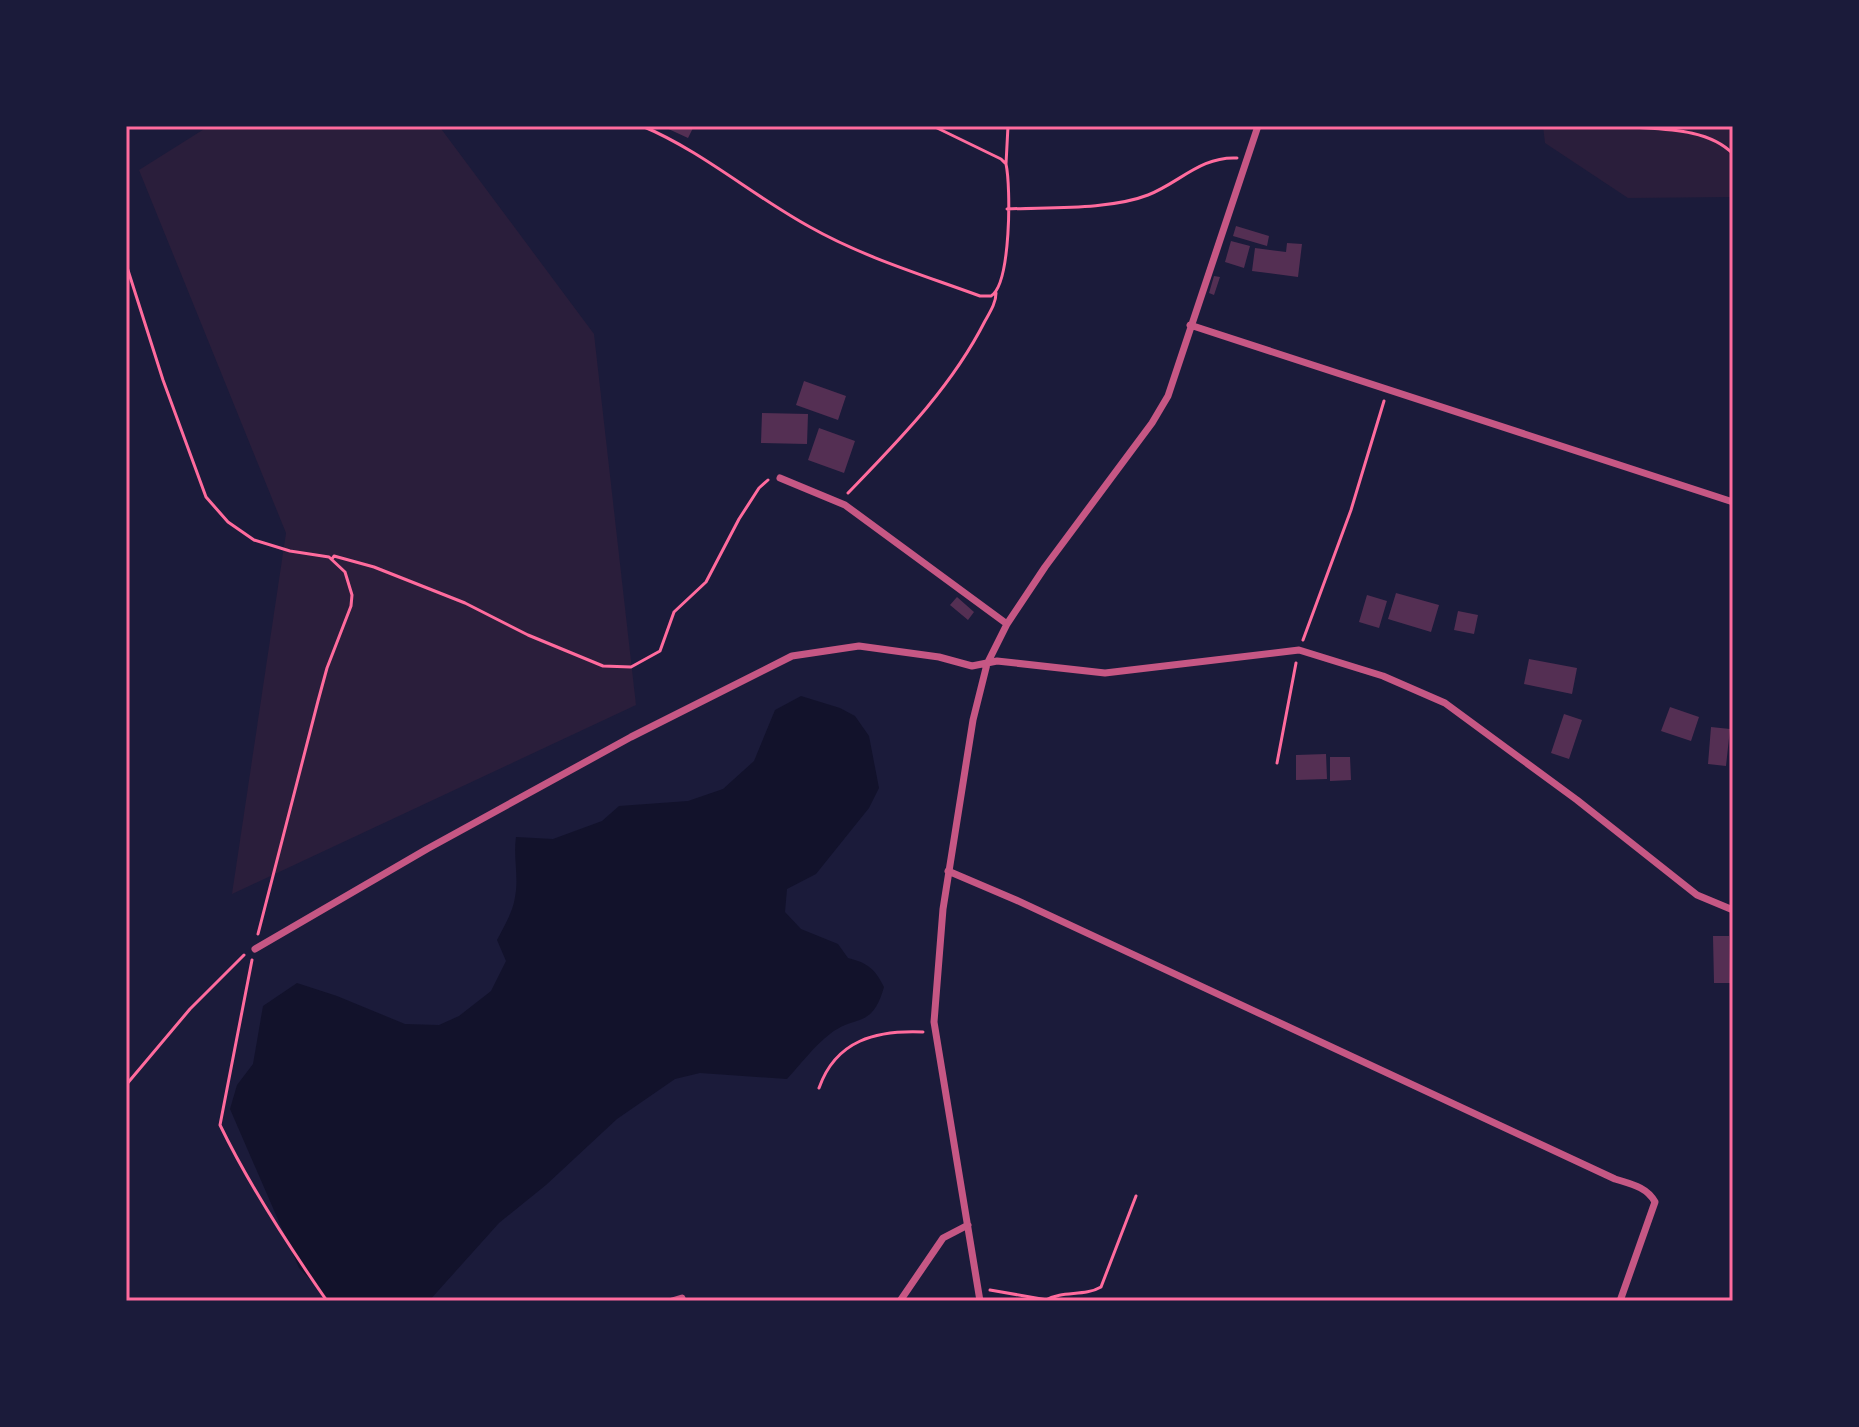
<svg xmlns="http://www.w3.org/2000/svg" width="1859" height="1427" font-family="Helvetica,sans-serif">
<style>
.green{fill:#2a1e3b}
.water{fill:#12122b}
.building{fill:#542f53}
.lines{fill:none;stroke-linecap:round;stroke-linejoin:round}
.path{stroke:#ff6b9d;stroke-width:3}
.minor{stroke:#c65784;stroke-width:7}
.neatline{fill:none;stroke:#ff6b9d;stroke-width:3}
</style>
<rect width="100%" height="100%" fill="#1b1b3a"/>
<!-- green -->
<path class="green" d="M209 126H439L594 334 636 705 232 894 286 533 139 170Z
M1543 126H1733V197L1628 198 1545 143Z"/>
<!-- water -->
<path class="water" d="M801 696 840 708 855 716 869 736 879 788 869 808 816 874 787 889 785 912 801 929 838 944 848 958C868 963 875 969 884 987 872 1030 855 1014 830 1034 814 1046 801 1064 787 1079L700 1073 675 1079 617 1119 546 1185 499 1223 429 1301H331L299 1268 230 1109 237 1085 253 1064 263 1006 297 983 337 996 405 1024 439 1025 459 1016 491 991 506 961 497 940C504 926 513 912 515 897 519 877 513 857 516 837L553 839 602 821 619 806 688 801 723 789 754 761 775 710Z"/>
<!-- building -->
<path class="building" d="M662 126H694L688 138Z
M1236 226 1269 236 1267 246 1233 236Z
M1231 241 1250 246 1244 268 1225 262Z
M1287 243 1302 244 1298 277 1252 271 1255 248 1286 252Z
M1214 276 1220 277 1214 295 1209 293Z
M804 381 846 396 838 420 796 405Z
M762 413 808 414 807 444 761 443Z
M819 428 855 441 844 473 808 460Z
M1396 593 1439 605 1431 632 1388 619Z
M1367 595 1387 601 1379 628 1359 622Z
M957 597 974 612 968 620 950 605Z
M1458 611 1478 615 1474 634 1454 630Z
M1529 659 1577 668 1572 694 1524 684Z
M1670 707 1699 717 1691 741 1661 731Z
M1564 714 1582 720 1569 759 1551 753Z
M1711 727 1730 729 1726 766 1708 764Z
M1326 754 1327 779 1296 780V755Z
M1330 757H1350L1351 780 1330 781Z
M1713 936H1729L1730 983H1714Z"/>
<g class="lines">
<!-- path -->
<path class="path" d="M642 126C702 151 753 196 810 227 863 257 923 275 980 296H991C1011 284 1011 187 1006 164L1001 159 933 126
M1619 126C1655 130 1706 126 1733 154
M1006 164 1008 126
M1007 209C1048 207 1110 210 1148 195 1179 183 1201 156 1237 158
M126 264 163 380 206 497 228 522 254 540 290 551 329 557 345 572 352 595 351 606 327 668 318 701 258 934
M848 493C899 440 951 388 985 321 990 312 996 303 996 293
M332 559 334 556 374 567 465 603 528 635 603 666 631 667 660 651 674 612 706 582 739 519 759 488 768 480
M1303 640 1351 510 1384 401
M1277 763 1296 663
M252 960 220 1125C250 1187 288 1245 327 1301
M126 1085 190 1009 244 955
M819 1088C836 1040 876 1030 923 1032
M990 1290 1053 1301
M1046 1300C1063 1290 1084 1297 1101 1287L1136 1196"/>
<!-- minor -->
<path class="minor" d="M1190 325 1733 502
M780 478 845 505 1007 624
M948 871 1016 900 1615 1179C1631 1184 1647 1187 1655 1202L1620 1301
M255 949 427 849 631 737 792 656 859 646 939 657 972 666 997 661 1105 673 1299 650 1383 676 1445 703 1577 800 1697 895 1733 910
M672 1301 682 1298
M900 1301 943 1238 968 1225
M980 1301 934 1022 943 909 973 720 987 664 1007 624 1045 567 1152 423 1168 396 1258 126"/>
</g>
<!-- border -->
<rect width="1859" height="1427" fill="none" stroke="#1b1b3a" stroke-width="256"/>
<rect x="128" y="128" width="1603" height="1171" class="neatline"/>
</svg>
